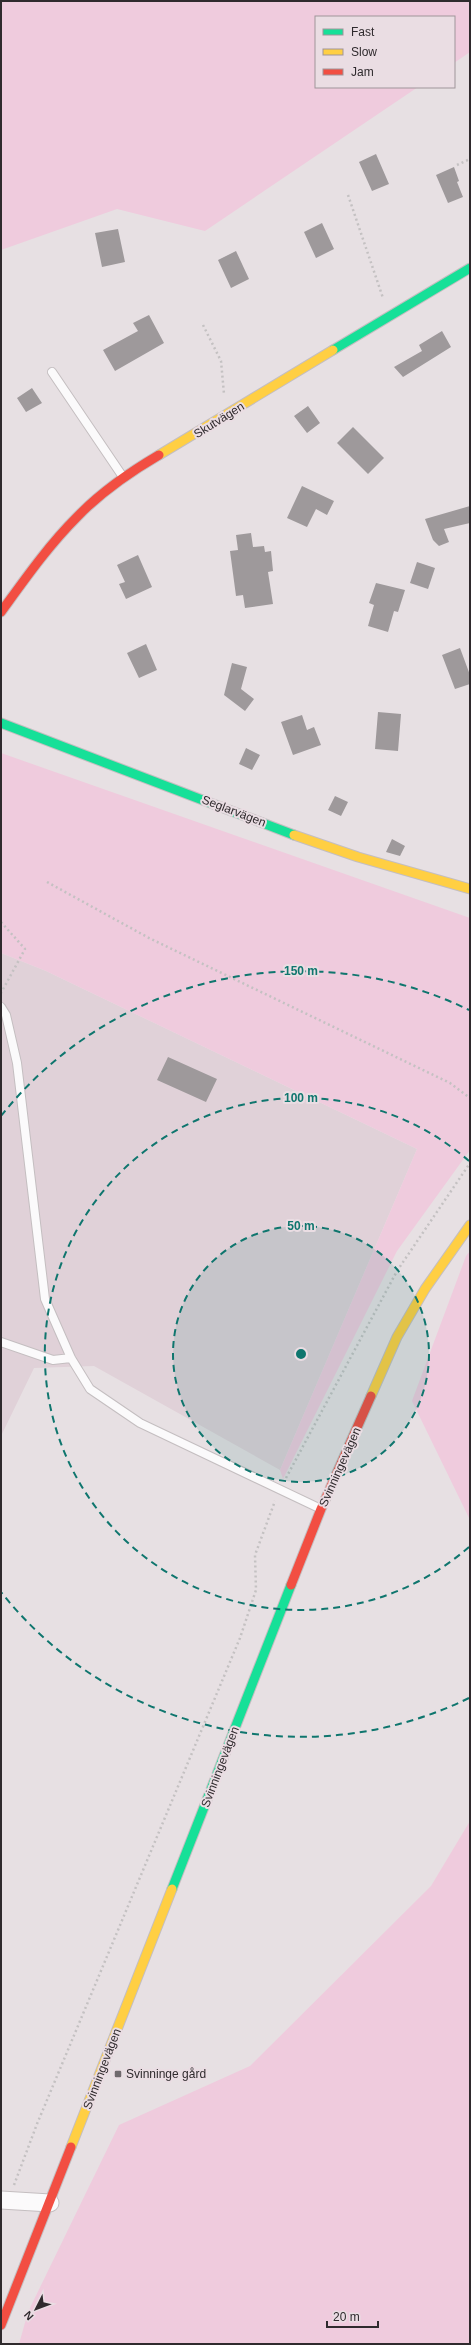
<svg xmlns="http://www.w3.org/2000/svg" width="471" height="2345" font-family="Helvetica,sans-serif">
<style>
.built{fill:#e0d1d8}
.green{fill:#efcbdd}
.building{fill:#9e999b}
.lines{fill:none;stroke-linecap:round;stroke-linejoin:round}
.lane-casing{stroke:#c4bec0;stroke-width:10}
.street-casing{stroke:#c4bec0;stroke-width:19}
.fast-casing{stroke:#c4bec0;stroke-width:11}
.slow-casing{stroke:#c4bec0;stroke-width:11}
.jam-casing{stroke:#c4bec0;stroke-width:11}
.path{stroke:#c4c1c2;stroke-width:2.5;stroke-dasharray:2 3;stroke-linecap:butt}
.lane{stroke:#fbfafb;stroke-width:8}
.street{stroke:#fbfafb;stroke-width:17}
.fast{stroke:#16e098;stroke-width:9}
.slow{stroke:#ffcf43;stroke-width:9}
.jam{stroke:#f24e42;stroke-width:9}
.ring{fill:none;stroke:#0f766e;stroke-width:2;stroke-dasharray:7 5}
.poi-dot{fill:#6f6a6d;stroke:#eadde3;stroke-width:1.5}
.labels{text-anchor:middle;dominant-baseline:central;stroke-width:4;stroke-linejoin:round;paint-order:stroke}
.street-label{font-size:12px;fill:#2f2a2d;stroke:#eadde3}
.poi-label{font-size:12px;fill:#2f2a2d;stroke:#eadde3;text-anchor:start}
.centre{fill:#0f766e;stroke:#eadde3;stroke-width:2}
.ring-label{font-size:12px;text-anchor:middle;font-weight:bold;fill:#0f766e;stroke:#eadde3;stroke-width:4;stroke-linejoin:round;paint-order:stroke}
</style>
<rect width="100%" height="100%" fill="#e7e0e3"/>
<!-- built -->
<path class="built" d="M1 953 46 971 417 1149 280 1470 94 1366 34 1368 1 1436Z"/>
<!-- green -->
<path class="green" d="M1 1H470V52L454 63V17H316V87H418L205 231 117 209 1 250Z
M1 753 470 918V1150L397 1251 283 1479 280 1470 417 1149 46 971 1 953Z
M470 1251V1520L412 1401 466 1256Z
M470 1821V2344H19L28 2312 119 2125 250 2066 431 1886Z"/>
<!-- building -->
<path class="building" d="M376 154 389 184 372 191 359 162Z
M454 167 459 181 457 182 463 197 448 203 436 175Z
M322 223 334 249 316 258 304 232Z
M118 229 125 262 102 267 95 233Z
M236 251 249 279 231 288 218 260Z
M149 315 164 343 115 371 103 350 138 331 133 323Z
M442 331 451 347 403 377 394 367 422 351 419 345Z
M32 388 42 403 26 412 17 398Z
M308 406 320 423 307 433 294 416Z
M353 427 384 458 368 474 337 443Z
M302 486 334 501 327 515 316 509 307 527 287 518Z
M470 506V523L444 529 449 542 439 546 433 540 425 519Z
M251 533 253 547 264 546 265 552 271 551 273 571 268 572 273 604 245 608 243 595 236 596 230 551 238 550 236 535Z
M138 555 152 587 126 599 119 584 125 582 117 565Z
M417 562 435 568 428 589 410 583Z
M376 583 405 590 398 612 394 611 388 632 368 626 374 605 369 603Z
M146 644 157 670 139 678 127 653Z
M460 648 470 675V684L455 689 442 655Z
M232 663 247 667 241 689 254 699 245 711 224 695Z
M378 712 401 714 398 751 375 749Z
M302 715 307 730 314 727 321 745 293 755 281 722Z
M246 748 260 755 252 770 239 764Z
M335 796 348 802 341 816 328 810Z
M392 839 405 846 400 856 386 852Z
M168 1057 217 1079 206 1102 157 1080Z"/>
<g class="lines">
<!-- lane casing -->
<g class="lane-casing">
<path id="lane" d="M52 372 123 477
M1 1007 6 1015 17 1063 45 1299 71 1358 90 1389 140 1423 321 1509
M1 1342 53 1360 71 1358"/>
</g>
<!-- street casing -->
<g class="street-casing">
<path id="street" d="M1 2200 50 2203"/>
</g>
<!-- fast casing -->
<g class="fast-casing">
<path id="fast" d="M333 350 470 268
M1 723 294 835
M172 1889 291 1585"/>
</g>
<!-- slow casing -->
<g class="slow-casing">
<path id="slow" d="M159 455 333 350
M294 835 358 857 470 889
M371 1396 397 1337 425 1289 470 1225
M71 2147 172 1889"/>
</g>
<!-- jam casing -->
<g class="jam-casing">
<path id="jam" d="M1 612C25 579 48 546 77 517 101 492 130 472 159 455
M291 1585 321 1509 371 1396
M1 2325 71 2147"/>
</g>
<!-- path -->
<path class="path" d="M457 165 470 159
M348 195 383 298
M203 325 221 361 224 394
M47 882 149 938 450 1083 470 1098
M1 922 25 949 1 993
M286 1478 397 1271 470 1163
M14 2185 37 2124 240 1638 256 1590 255 1555 275 1501"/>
<!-- lane -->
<use href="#lane" class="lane"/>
<!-- street -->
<use href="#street" class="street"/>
<!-- fast -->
<use href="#fast" class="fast"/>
<!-- slow -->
<use href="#slow" class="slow"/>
<!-- jam -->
<use href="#jam" class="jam"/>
</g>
<!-- distance rings -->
<circle cx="301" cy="1354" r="128" fill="#0f766e" fill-opacity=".12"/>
<g class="ring">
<circle cx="301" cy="1354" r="128"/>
<path d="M469 1547A256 256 0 1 1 469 1161"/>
<path d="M469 1698A383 383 0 0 1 1 1592M1 1116A383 383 0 0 1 469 1010"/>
</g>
<!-- markers -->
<rect class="poi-dot" x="114" y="2070" width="8" height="8" rx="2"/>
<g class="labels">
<!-- street labels -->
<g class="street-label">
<text transform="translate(219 420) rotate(-32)">Skutvägen</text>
<text transform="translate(234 811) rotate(21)">Seglarvägen</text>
<text transform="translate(340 1467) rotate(-66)">Svinningevägen</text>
<text transform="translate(220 1767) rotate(-69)">Svinningevägen</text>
<text transform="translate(102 2069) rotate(-69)">Svinningevägen</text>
</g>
<!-- poi labels -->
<g class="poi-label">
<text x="126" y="2074">Svinninge gård</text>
</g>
</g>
<circle cx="301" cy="1354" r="6" class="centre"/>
<g class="ring-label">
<text x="301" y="975">150 m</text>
<text x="301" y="1102">100 m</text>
<text x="301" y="1230">50 m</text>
</g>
<!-- border -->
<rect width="471" height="2345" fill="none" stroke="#2f2a2d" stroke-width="4"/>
<!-- legend -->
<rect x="315" y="16" width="140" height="72" fill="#eadde3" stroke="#9f959a"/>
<rect x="323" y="29" width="20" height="6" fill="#16e098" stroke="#9f959a"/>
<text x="351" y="36" font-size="12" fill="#2f2a2d">Fast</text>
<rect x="323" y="49" width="20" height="6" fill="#ffcf43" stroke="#9f959a"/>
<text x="351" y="56" font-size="12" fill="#2f2a2d">Slow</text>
<rect x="323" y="69" width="20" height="6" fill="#f24e42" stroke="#9f959a"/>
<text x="351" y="76" font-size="12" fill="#2f2a2d">Jam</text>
<!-- north arrow -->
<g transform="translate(36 2309) rotate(228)" stroke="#eadde3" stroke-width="3" paint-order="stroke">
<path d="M0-3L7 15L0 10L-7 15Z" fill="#2f2a2d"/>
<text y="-6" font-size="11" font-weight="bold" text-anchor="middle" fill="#2f2a2d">N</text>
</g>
<!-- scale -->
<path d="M327 2321v6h51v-6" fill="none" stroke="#2f2a2d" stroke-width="2"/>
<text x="333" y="2321" font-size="12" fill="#2f2a2d" stroke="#eadde3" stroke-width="3" paint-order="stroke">20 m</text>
</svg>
